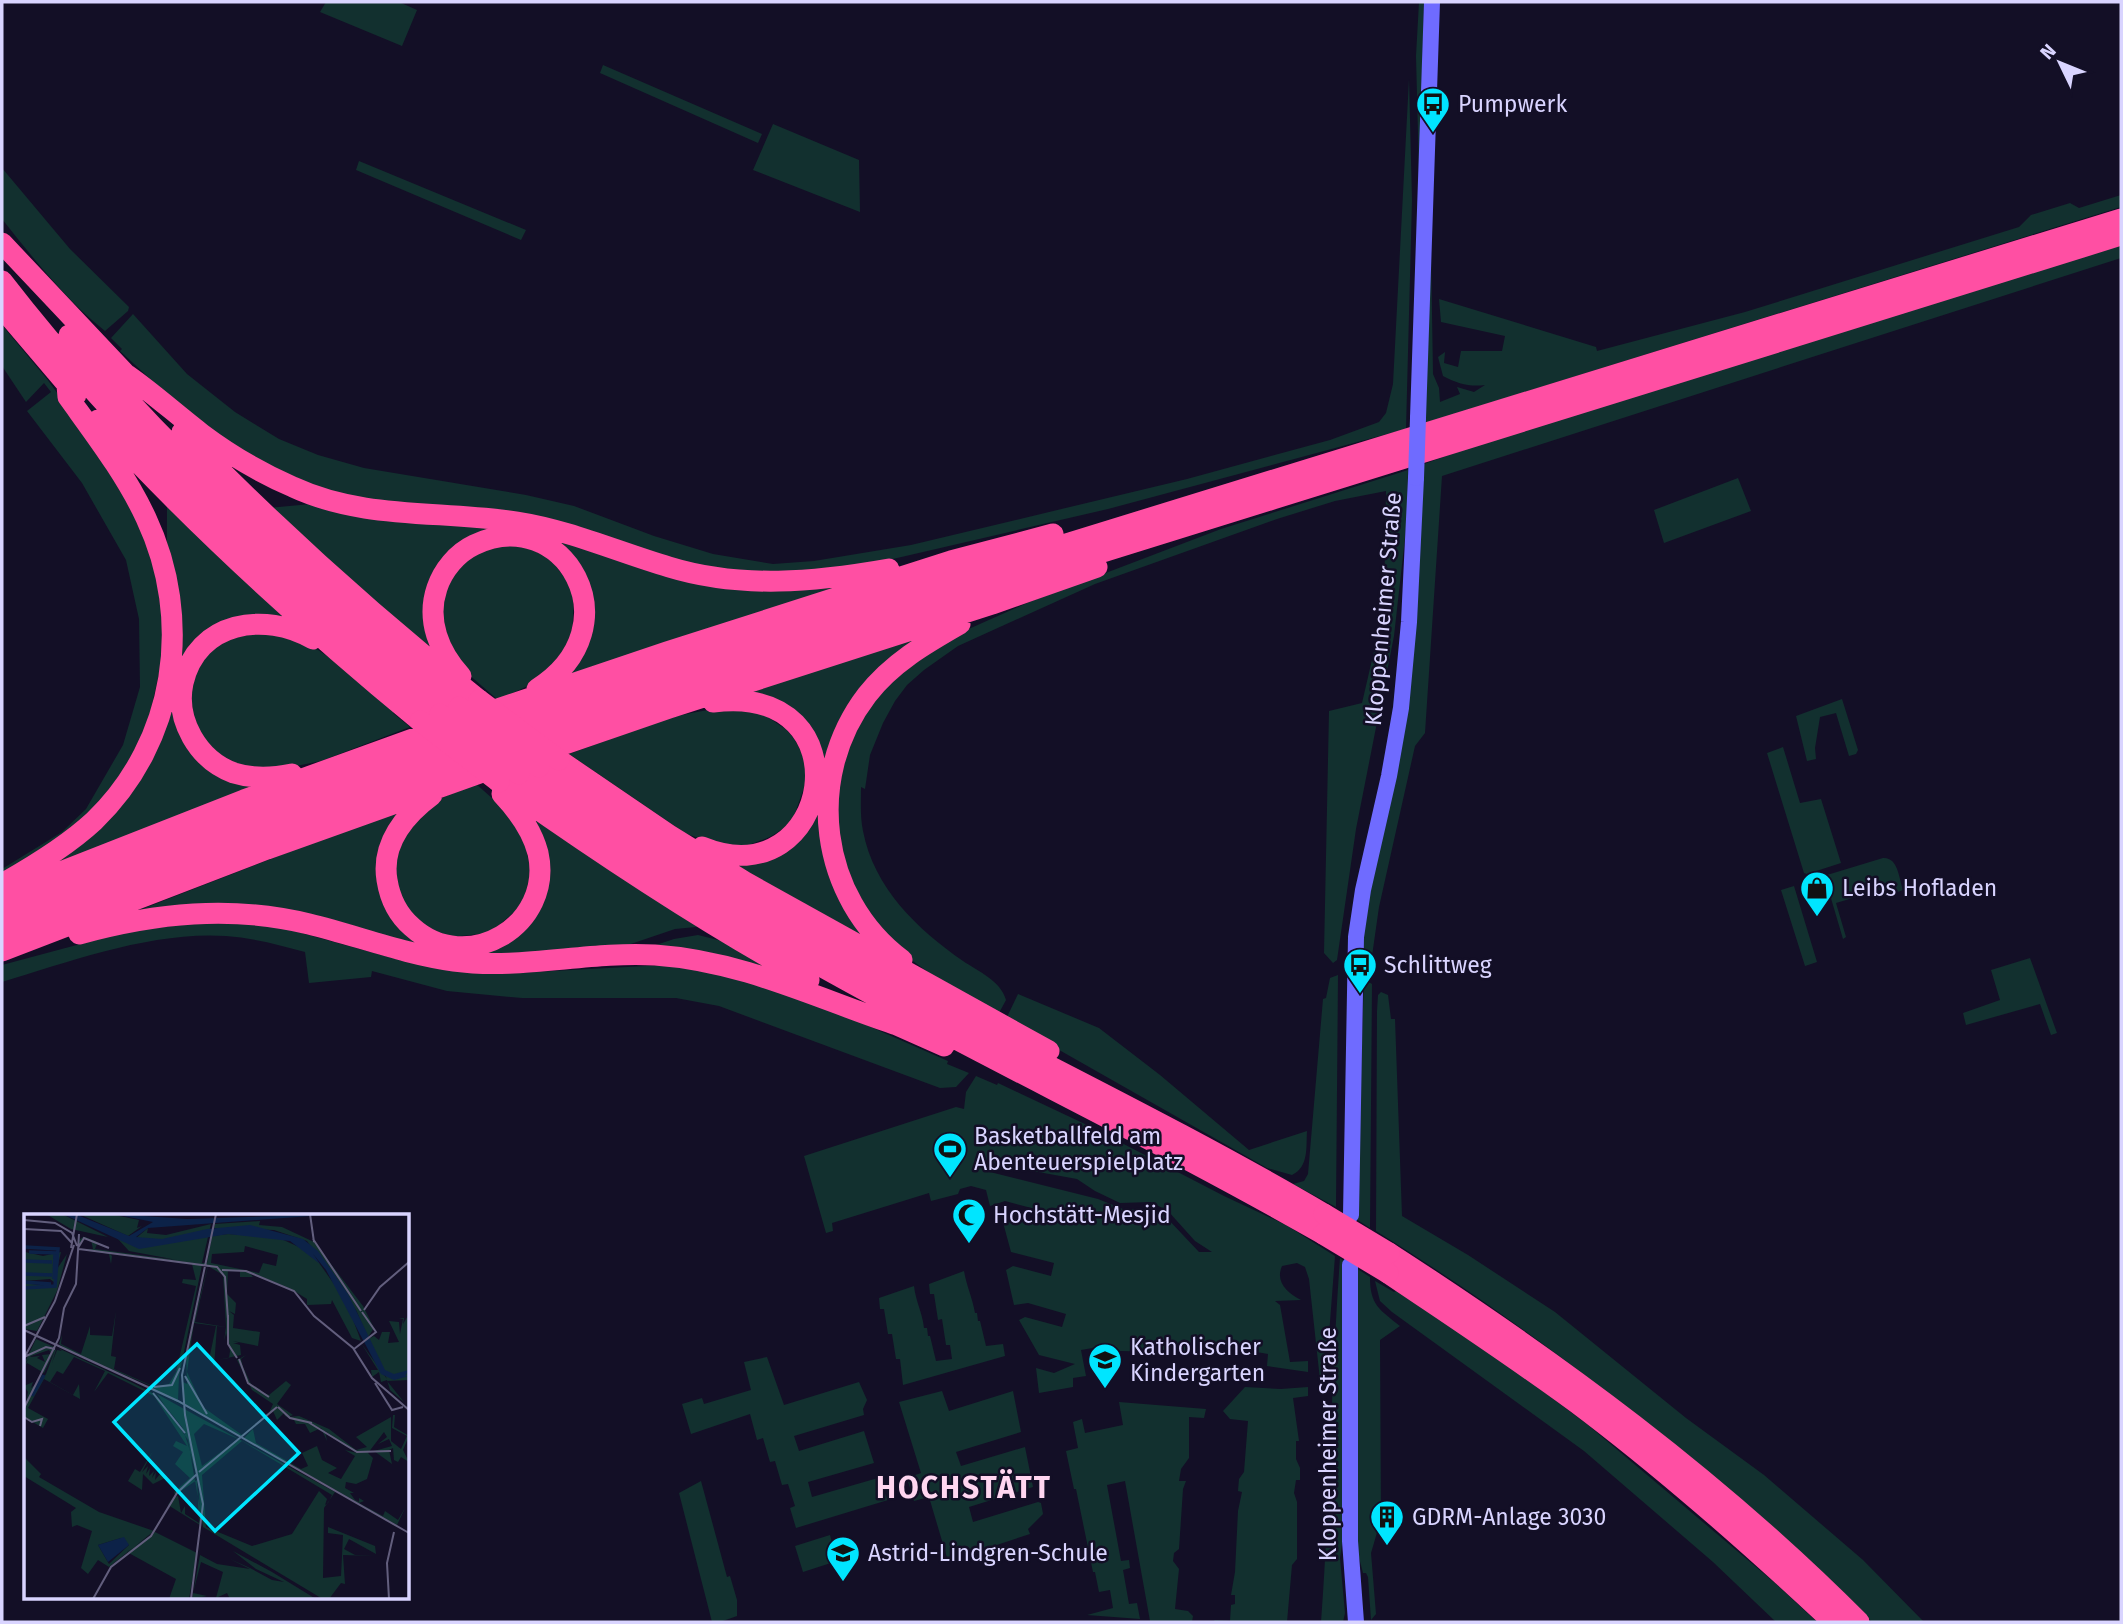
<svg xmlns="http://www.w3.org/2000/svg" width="2123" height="1624" font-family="'Fira Sans',sans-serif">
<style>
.green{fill:#12302f;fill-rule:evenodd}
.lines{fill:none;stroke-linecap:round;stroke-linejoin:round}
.secondary{stroke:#6f6bff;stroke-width:16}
.highway{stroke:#ff4fa3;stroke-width:21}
.secondary-bridge{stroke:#6f6bff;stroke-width:16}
.highway-bridge{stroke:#ff4fa3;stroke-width:21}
.labels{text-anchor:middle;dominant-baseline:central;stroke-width:5;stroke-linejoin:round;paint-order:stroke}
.poi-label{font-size:23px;fill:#d9d4ff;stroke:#130f26;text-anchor:start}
.street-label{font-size:23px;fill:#d9d4ff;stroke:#130f26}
.district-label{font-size:30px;font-weight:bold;letter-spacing:2px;fill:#ffd6f0;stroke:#130f26}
.inset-river{fill:none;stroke:#0c2248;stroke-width:3.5}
.inset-road{fill:none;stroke:#625e7d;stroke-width:2}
.view{fill:#00e5ff;fill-opacity:0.15;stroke:#00e5ff;stroke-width:3.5}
.inset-edge{fill:none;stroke:#d9d4ff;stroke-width:3.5}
</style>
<rect width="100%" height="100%" fill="#130f26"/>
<!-- green -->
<path class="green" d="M326 2H399L417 10 402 46 320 12Z
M1419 2H1424L1419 172 1416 56Z
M603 65 762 134 758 143 600 73Z
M1409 79 1412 200 1406 429 1108 509 841 571 734 574 386 506 322 489 247 456 174 401 120 351 122 349 111 338 133 314 187 374 235 412 279 439 318 455 364 468 526 495 574 506 654 536 713 554 773 564 814 561 911 545 1187 479 1330 440 1379 422 1386 413 1393 384Z
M773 124 859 160 860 212 753 170Z
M359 161 526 230 521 240 356 170Z
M2 168 70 249 129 307 128 311 105 331C66 300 33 258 2 219Z
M2121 195V207L1425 423 1431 251 1433 374 1439 388 1440 402 1460 394 1457 387 1474 392 1485 385C1470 387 1458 384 1443 376L1438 357 1445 352 1444 363 1458 367 1461 351H1502L1505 336 1441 322 1439 299 1596 347 1597 351 1745 312 2019 227 2031 215 2070 203 2079 208Z
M2121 245V258L1442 476 1425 733 1415 746 1379 907 1371 963 1375 975 1360 965 1424 464 1482 443Z
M2 325 47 379 98 449 150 542 168 633 143 745 88 819 2 875V869L62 832 86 809 123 745 140 687 139 619 126 560 82 483 27 411 51 392 44 383 26 402 2 366Z
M1408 470 1407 520 1394 636 1356 829 1337 960 1333 963 1324 953 1329 711 1362 703 1384 608 1386 491 1335 501 1277 519 1095 584 958 646 924 670 907 685 895 701 883 723 870 755 865 789 861 787C861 801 860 817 863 831 874 888 917 929 963 961 978 971 1001 981 1006 1000L999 1013 942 982 896 949 847 879 834 811 844 750 875 695 944 640 1027 603 1221 529Z
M1738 478 1751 511 1664 543 1654 510Z
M313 501C384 523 458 518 530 531L707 582 769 588 841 585 819 595 560 679C571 660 585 649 589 624 592 608 589 592 582 578 542 502 426 529 428 615 429 632 438 647 441 660L343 577 268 508 311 504Z
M167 504 291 622 198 645 186 736 270 781 37 871 54 860 167 715Z
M520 545 549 557 574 590 572 642 534 683 498 700 467 673 445 636 442 599 455 571 472 556 492 547Z
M943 628 889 665 824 799 866 938 723 858 783 847 817 751 736 695Z
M265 631 315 648 327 656 394 710 393 713 410 727 321 761 286 768 257 769 227 761 202 739 189 702 198 665 222 641Z
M1842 699 1858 750 1856 754 1849 756 1836 713 1820 717 1815 748 1816 759 1807 761 1796 716Z
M721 708C735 710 756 709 768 716 821 745 820 819 762 840 756 842 748 846 742 846 726 847 699 839 685 833L569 754 608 740 610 735C646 724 683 713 721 708Z
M1783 747 1800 803 1821 799 1841 863 1807 874 1804 873 1767 753Z
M475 783 493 799 496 797 524 838 531 873 522 905 490 933 450 937 419 923 400 897 394 870 404 834 440 799Z
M410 805 402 815 388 900 464 951 539 899 522 810 699 924 696 927 675 929 616 949 502 958 373 937 137 911Z
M1883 858C1898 857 1899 878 1903 890L1887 896 1883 889 1836 903 1846 937 1843 939 1825 878 1827 875Z
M1794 886 1817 962 1805 966 1781 890Z
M217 921 283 928 407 962 516 973 664 965 744 978 855 1020 948 1061 947 1064 969 1073 956 1087 940 1088 719 1006 676 998H522L447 991 372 971 371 977 309 983 305 952C280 945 253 938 226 936 153 931 71 961 2 982V965L129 931Z
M698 935 722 941 778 971 650 947 674 939Z
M2030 958 2057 1033 2051 1035 2040 1004 1966 1025 1963 1013 2000 1000 1991 970Z
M1338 975 1336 1207 1293 1184 1304 1181 1308 1174 1323 999 1326 998 1330 978Z
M1364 979 1372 984 1370 1228 1356 1219Z
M1381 992 1388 995 1391 1019H1395L1402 1216 1468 1255 1555 1312 1686 1418 1764 1475 1863 1560 1924 1622H1872C1720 1475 1554 1342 1376 1231L1377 1011 1378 995Z
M1018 994 1099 1028 1160 1075 1249 1150 1307 1131C1306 1147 1309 1167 1292 1175L1267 1168 1024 1030 1007 1017Z
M976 1076 997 1085 998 1083 1087 1125 1224 1196 1286 1225 1335 1256 1325 1388 1321 1389 1309 1279 1305 1267 1297 1263 1282 1266C1275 1282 1287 1293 1301 1300L1275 1301 1280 1305 1290 1362 1308 1361V1372L1267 1366 1268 1354 1217 1345 1212 1353 1120 1351 1110 1345 1081 1350 1086 1376 1073 1378V1387L1039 1393 1036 1368 1054 1373 1075 1364 1039 1355 1019 1320 1025 1317 1062 1327 1066 1314 1028 1303 1014 1305 1006 1270 1013 1266 1051 1276 1054 1263 1011 1252 1001 1215 1039 1225 1043 1211 1005 1201 990 1206 986 1190 971 1186 960 1189 958 1194 931 1201 929 1193 832 1223 833 1231 826 1233 804 1156 956 1107 964 1109 966 1092ZM989 1161 1000 1165 1077 1179 1095 1191 1120 1203 1151 1202 1168 1211 1195 1241 1212 1252H1199L1165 1216 1151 1210 1123 1209 1098 1199 982 1170Z
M1340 1258 1345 1262 1342 1485 1344 1530 1340 1558 1345 1613 1343 1622H1321C1330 1501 1331 1380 1340 1258Z
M1356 1268 1370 1277C1370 1305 1379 1309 1400 1326L1380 1340 1381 1519 1371 1553 1376 1614 1371 1620 1368 1577 1366 1573H1363L1357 1550Z
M964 1271C967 1288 972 1296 975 1313H977L978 1321H980L986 1346 1003 1344 1005 1356 903 1385 900 1359H896L892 1334H888L884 1309H880L879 1298 914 1286C916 1303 922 1311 924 1328H927L928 1336H930L936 1361 952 1359 950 1345H946L942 1319 938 1320 934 1294H930L929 1284Z
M1375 1281 1394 1292 1396 1291 1497 1357 1588 1425 1775 1583 1817 1622H1776L1713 1562 1584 1451 1392 1312 1380 1301Z
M767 1357 784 1405 859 1382 867 1400 863 1409 864 1415 794 1436 799 1451 864 1431 874 1463 808 1482 812 1497 878 1478 888 1500 796 1528 790 1508 795 1506 788 1484 782 1485 775 1461 770 1462 763 1438 757 1440 750 1414 691 1434 682 1404 702 1398 704 1404 751 1390 744 1362Z
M1245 1387 1281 1389 1308 1387V1396L1293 1398 1299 1441H1296V1459L1300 1468V1480H1296L1294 1493 1297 1502V1559L1292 1565 1287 1622H1212L1215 1620 1230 1621 1231 1605 1235 1604V1595H1231L1235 1572 1238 1511 1242 1492 1238 1491 1239 1479 1244 1472 1248 1421 1230 1419 1223 1411Z
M942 1391 949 1411 1013 1391 1021 1432 956 1452 961 1466 1025 1447 1033 1487 969 1507 973 1522 1038 1502 1041 1503 1043 1514 1028 1529 1030 1534 948 1561 929 1497 914 1501 907 1478 921 1473 899 1402Z
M1119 1402 1206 1409 1204 1418 1189 1417V1458L1181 1469 1179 1481H1186L1183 1489 1179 1549 1174 1553 1173 1561 1179 1569 1175 1609 1188 1611 1193 1616 1192 1622 1150 1621 1125 1481 1107 1485 1121 1561 1129 1560 1130 1568 1123 1570 1129 1604 1137 1603 1140 1619 1087 1615 1113 1608 1110 1590 1099 1592 1095 1572H1093L1076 1489H1074L1066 1451 1078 1448 1073 1422 1082 1419 1085 1433 1123 1425Z
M701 1481 727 1577 730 1576 737 1600V1616L720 1622H712L679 1493Z
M830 1535 837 1561 803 1572 795 1546Z"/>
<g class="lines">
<!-- secondary -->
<path class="secondary" d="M1418 418 1432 2
M1351 1215 1356 937 1363 890 1389 776 1401 708 1409 622 1416 478
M1350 1265V1541L1356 1622"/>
<!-- highway -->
<path class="highway" d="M2 243 135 384
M2 281C128 444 281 584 440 714
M2 308 76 395
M69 335C188 471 319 593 459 707
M127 375C153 393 177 415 202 434 230 455 261 473 293 487 364 520 441 510 517 522 569 530 618 552 669 567 741 589 815 582 889 569
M98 420C198 529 306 627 420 721
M182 432C276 528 374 617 479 700
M461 676C439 652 426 620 437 588 443 570 457 553 474 545 563 502 636 626 537 689
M480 715 667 652 951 561 1053 534
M497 728 675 668 907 593 2121 219
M515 742 913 611 2121 235
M533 755 669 708 992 604 1097 567
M559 760 669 835 745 882 1049 1051
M539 767C635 833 732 897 834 953 996 1042 1164 1120 1324 1214
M292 774C273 778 253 779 234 773 198 760 175 720 183 683 197 621 265 611 313 639
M519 774C596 828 673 881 754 928 940 1037 1136 1127 1323 1234
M499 782C599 853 701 921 809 980
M432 795C405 815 381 844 387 880 390 899 398 915 412 927 467 977 554 925 538 853 532 830 518 811 502 794
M702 847C832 900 869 682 713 702
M2 884C34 866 67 846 94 821 176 742 194 620 146 518 126 475 96 436 68 397L67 385
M2 895 244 800 449 726
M2 914 209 833 463 740
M2 934 261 833 481 753
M79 934C156 913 231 905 309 924 358 936 404 954 454 961 521 970 588 951 655 955 742 961 814 997 894 1024
M2 951 267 849 499 766
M902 960C819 898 804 777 867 695 892 663 925 644 960 624
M881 1018 944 1046
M1389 1253C1556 1361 1718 1480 1859 1622
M1388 1273C1456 1319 1525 1364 1590 1413 1675 1478 1755 1549 1833 1622"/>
<!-- secondary-bridge -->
<path class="secondary-bridge" d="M1416 478 1418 418"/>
<!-- highway-bridge -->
<path class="highway-bridge" d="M479 700 559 760
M459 707 539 767
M440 714 519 774
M420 721 499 782
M1324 1214 1389 1253
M1323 1234 1388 1273"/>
</g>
<!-- icons -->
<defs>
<g id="bus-pin" transform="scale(1.75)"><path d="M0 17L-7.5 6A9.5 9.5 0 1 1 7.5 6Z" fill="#00e5ff" stroke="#130f26"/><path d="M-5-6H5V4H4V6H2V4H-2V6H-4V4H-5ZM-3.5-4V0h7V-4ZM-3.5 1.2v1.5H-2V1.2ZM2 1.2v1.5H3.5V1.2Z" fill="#111"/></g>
<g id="shop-pin" transform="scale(1.75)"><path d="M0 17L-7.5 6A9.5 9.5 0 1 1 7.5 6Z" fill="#00e5ff" stroke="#130f26"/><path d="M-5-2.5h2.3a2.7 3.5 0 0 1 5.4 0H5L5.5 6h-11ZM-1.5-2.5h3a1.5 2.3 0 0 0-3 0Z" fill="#111"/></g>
<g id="stadium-pin" transform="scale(1.75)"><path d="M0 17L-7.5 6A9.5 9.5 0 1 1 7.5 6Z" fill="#00e5ff" stroke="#130f26"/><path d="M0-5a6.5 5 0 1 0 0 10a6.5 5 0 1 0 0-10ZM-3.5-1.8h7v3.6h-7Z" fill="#111"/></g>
<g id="mosque-pin" transform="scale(1.75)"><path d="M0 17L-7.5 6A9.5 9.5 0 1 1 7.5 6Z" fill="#00e5ff" stroke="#130f26"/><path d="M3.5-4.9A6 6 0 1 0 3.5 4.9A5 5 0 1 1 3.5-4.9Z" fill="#111"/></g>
<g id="school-pin" transform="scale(1.75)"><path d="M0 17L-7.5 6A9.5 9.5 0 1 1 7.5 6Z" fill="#00e5ff" stroke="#130f26"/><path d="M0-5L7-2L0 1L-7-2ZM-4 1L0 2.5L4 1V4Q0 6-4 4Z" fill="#111"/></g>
<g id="building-pin" transform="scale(1.75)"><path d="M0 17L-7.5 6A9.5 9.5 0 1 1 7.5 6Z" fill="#00e5ff" stroke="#130f26"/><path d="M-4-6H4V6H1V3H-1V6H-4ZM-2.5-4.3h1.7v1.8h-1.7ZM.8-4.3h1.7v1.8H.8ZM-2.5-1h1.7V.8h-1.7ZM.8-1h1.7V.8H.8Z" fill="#111"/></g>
</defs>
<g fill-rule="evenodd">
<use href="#bus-pin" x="1433" y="104"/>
<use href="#shop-pin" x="1817" y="888"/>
<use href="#bus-pin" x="1360" y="965"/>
<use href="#stadium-pin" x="950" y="1149"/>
<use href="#mosque-pin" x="969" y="1215"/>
<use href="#school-pin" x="1105" y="1360"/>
<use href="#building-pin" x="1387" y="1517"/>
<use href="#school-pin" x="843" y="1553"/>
</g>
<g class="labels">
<!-- poi labels -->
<g class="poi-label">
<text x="1458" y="104">Pumpwerk</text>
<text x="1842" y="888">Leibs Hofladen</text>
<text x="1384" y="965">Schlittweg</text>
<text x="974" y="1136">Basketballfeld am<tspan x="974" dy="26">Abenteuerspielplatz</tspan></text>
<text x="993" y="1215">Hochstätt-Mesjid</text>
<text x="1130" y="1347">Katholischer<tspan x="1130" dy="26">Kindergarten</tspan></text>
<text x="1412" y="1517">GDRM-Anlage 3030</text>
<text x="868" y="1553">Astrid-Lindgren-Schule</text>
</g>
<!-- street labels -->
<g class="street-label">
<text transform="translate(1383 609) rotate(-85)">Kloppenheimer Straße</text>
<text transform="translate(1328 1444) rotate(-90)">Kloppenheimer Straße</text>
</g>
<!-- district labels -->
<g class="district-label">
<text x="964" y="1488">HOCHSTÄTT</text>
</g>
</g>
<!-- overview -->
<g transform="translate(24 1214)">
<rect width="385" height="385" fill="#130f26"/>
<path d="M22 0H38L84 23 47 15ZM55 0H86L115 6 113 14 118 12 104 22ZM236 7 235 11 258 13 290 28 339 92 350 114 344 123 332 96 283 27 250 16 190 14 191 10ZM187 10 178 49H183L188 22 204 20 253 23 288 39 322 87 337 127 328 124 308 86 307 90 283 91V85L267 75 224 57 229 63H216V57L204 56 203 80 212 89 211 100 205 97 210 101 209 114 236 118 234 132 209 127 215 129H209L216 131 217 141 226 139 194 146 205 144 206 137 202 119 200 127 202 113 193 112 190 153 186 141 192 112 170 109 163 158 179 193 218 221 245 199 249 190 228 176 213 146 222 141 217 145 219 153 227 170 237 176H233L245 181 262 167 267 171 253 190 269 201 264 203 275 202 305 215 332 236 343 233 332 223 367 203V227L377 235 383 222 368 214 369 201H371L370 213 385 222 379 236 385 248 377 243 374 248 370 246 369 234 365 236 368 250 350 237 368 232 365 225 354 230 363 223 360 218 344 239 349 244 343 265 332 270 322 268 321 274 330 279H326L331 286 335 288V284L340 287 335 289 359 302 361 297 374 306 381 294 373 311 220 224 229 215 232 229 277 255 284 252 278 239 293 232 298 246 313 254 304 259 317 265 331 242 321 236 333 239 301 217 303 227 297 214 286 219 281 210H272L270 206 261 202 260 199 253 206 249 197 218 223 122 171 130 173 108 164 34 132 41 134 35 130 38 121 37 130 57 140 66 112V121L88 122 92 97 87 142 92 143 90 155 131 173 145 170 152 158 172 72 158 69 159 65 172 66 168 50 178 51 155 162 154 186 161 190 159 176V166L160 154 159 168 163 170 162 139 184 51 91 39 86 40 88 42 87 50 85 40 59 35H69L67 26 59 24 55 31 50 30 53 31 55 26 59 23H61L71 27 83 33 73 30 71 35 153 46 105 37 94 25H111L124 14 123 19 142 21ZM221 32 254 41 252 52 239 49 235 59 187 49 188 40 220 38ZM184 52 199 61 202 113 171 108ZM0 33 1 38 19 42 37 38 33 55 43 40 33 77 13 117 0 115V69L31 73 33 63 31 69 26 65 0 67ZM385 100V166L363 167 380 188 366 176 363 166 357 168 355 158 348 163 347 156H354L337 129 363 165 344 125 350 122 355 126 358 118H366L364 129 375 128 365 107 375 108 376 120 379 105 375 104H380L379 110ZM12 125 30 133 28 134 32 136 28 149 33 136 38 137 34 134 109 169 132 181 137 187 158 213 164 230 175 272 176 311 144 291 149 283 154 282 157 299 161 292V300L175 309 173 266 151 281 150 278 166 264 151 250 159 238 149 232 152 227 163 232 130 182 84 159 70 178 81 157 50 143 39 160 33 157 26 168 49 181 55 170 56 185 20 165 4 194 24 205 19 214 0 203 4 178 0 172 9 168 7 174 14 168 12 174 22 160 31 136 20 159 3 149 0 154 3 147 6 143 16 142 13 144 21 148 18 141 28 140 25 136 7 142 0 150ZM133 180 311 278 300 294 299 364 317 362 319 321 304 319V313L351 332 352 340 325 325 320 335 331 341 352 342 319 341 321 370 317 369 305 385 297 384 179 313 164 226ZM180 210 214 225 178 252 170 220ZM218 227 308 281 304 289 301 291 303 285 295 277 268 320 228 332 182 313 178 261ZM129 237 118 258 124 252 122 260 126 254 125 262 130 257 128 264 132 258 131 266 136 260 141 264 129 270 119 260 118 276 104 267 111 255 116 258ZM0 243 17 260 15 263 75 298 130 317 85 353 74 346 64 360 57 354 68 317 53 311 48 313 47 298 52 294 0 262ZM97 324 105 331 85 350 74 331ZM131 318 173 339 165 385H145L152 365 103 338ZM209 337 248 358 292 385H206L203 379 192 384 199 358 177 348 169 379 183 382 168 385 176 341 193 350 226 355 206 345 226 354 248 366 260 368 232 355Z" fill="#12302f" fill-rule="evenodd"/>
<path d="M39 0H51L105 22 129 8 90 0 163 5 314 0 124 14 112 23 138 25 183 15 226 11 279 25 294 37 324 80 361 156 370 160 385 156 381 162H385L370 166 357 160 302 56 289 40 296 50 266 27 204 20 115 35ZM100 323 105 331 84 348 74 331Z" fill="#0c2248"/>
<path class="inset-river" d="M5 38 34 39M0 47 28 48M0 60 28 61M30 65 31 39M0 68 27 70M0 74 31 72 34 35 1 33M8 182 20 161"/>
<path class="inset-road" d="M286 0 290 28M0 6 31 9 48 19 53 32M0 15 37 17 48 29M289 25 337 97M47 34 53 0M54 34 60 24 85 34M55 35 193 53 201 63 204 105M198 56 222 57 270 77 290 102 329 134 348 164 385 196M31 87 50 31M340 96 356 73 385 48M204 101V130L213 144M0 112 21 103M0 116 154 187 385 319M330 135 352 118 338 98M0 143 22 133 31 135M0 144 31 87M215 145 224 169 245 183M161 162 183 200M351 169 368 196 379 193M130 173 148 171 156 154M129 179 161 219M254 193 266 204 288 209M0 194 35 124 40 94 52 70 55 20M0 203 8 208 18 205 16 212M284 208 333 238 367 237M175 258 253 193M69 385 87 353 127 322 153 279 173 260M167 385 179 290 161 201 158 161 192 0M365 385 363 349 370 318"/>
<path class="view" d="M173 130 275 239 191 317 90 208Z"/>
<rect width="385" height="385" class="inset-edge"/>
</g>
<!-- border -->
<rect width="2123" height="1624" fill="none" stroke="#d9d4ff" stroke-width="7"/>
<!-- north arrow -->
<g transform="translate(2060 63) rotate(313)" stroke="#130f26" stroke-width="5" paint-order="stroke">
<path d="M0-5L12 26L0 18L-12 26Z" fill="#d9d4ff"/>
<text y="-10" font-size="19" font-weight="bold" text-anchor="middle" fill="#d9d4ff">N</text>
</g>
</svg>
